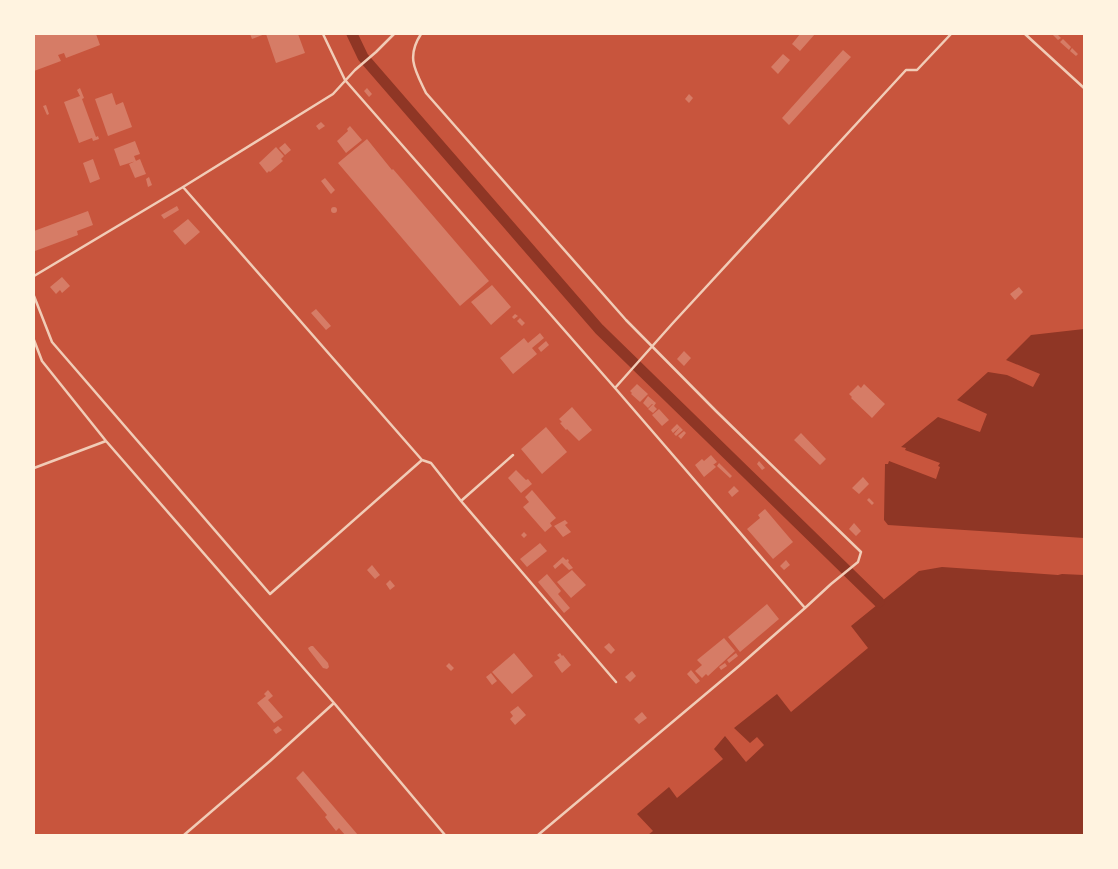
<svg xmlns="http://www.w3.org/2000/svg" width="1118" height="869" font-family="'IBM Plex Serif',serif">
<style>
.water{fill:#8f3625}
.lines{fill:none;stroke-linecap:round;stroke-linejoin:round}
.canal{stroke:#8f3625;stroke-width:11}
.building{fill:#d67c66}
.service{stroke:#f1ccb7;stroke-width:2.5}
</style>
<rect width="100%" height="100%" fill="#c8553d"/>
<!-- water -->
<path class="water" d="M1084 329V538L888 525 884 520 885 464H888L889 461 936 479 940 467 938 466 940 463 905 450 906 448 901 447 938 417 980 432 987 414 957 400 988 372 1007 375 1033 387 1040 374 1006 360 1031 335Z
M942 567 1058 575 1062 574 1084 575V835H648L653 831 637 814 669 787 677 798 723 759 714 749 725 736 746 762 764 745 757 737 750 743 734 728 777 694 791 712 868 648 851 626 919 571Z"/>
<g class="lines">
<!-- canal -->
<path class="canal" d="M352 34 363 57 599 329 879 602"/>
</g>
<!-- building -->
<path class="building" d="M34 34H96L100 45 66 58 64 53 58 55 61 61 34 71Z
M250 34H265L252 39Z
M266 34H298L305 53 276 63Z
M800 34H815L800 51 792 44Z
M1052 34H1057L1061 38 1058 40Z
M1063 39 1071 47 1069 50 1060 42Z
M1072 48 1078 54 1076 56 1070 51Z
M843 50 851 57 789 125 782 118Z
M783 54 790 60 778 74 771 67Z
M80 88 84 98 82 99 96 137 98 136 99 139 93 141 92 138 79 143 64 102 80 96 77 90Z
M367 88 372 94 369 97 364 91Z
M112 93 116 105 123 102 132 127 108 136 95 99Z
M689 94 693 98 689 103 685 99Z
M46 105 49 114 47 115 43 106Z
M321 122 325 126 319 130 316 126Z
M350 126 362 140 346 153 337 141 348 131 347 129Z
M367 139 392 170 393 169 489 281 460 306 338 163Z
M135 141 140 154 134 156 136 161 120 166 114 149Z
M285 143 291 150 285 155 279 148Z
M276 147 284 156 281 159 283 161 270 172 269 171 267 173 259 163Z
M93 159 100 179 90 183 83 163Z
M140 159 146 174 135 178 129 164Z
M149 177 152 185 148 187 146 179Z
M325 178 335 190 331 194 321 181Z
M177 206 179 210 164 219 161 215Z
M331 210a3 3 0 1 1 6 0a3 3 0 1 1-6 0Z
M88 211 93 225 77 231 78 235 35 251 34 247V231Z
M188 219 200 232 185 245 173 231Z
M62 277 70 286 62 293 60 290 56 294 50 287Z
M492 285 511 307 491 325 471 302Z
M1019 287 1023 292 1015 300 1010 294Z
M316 309 331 326 326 330 311 313Z
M515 314 518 316 514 319 512 317Z
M520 318 525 323 522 326 517 321Z
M540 333 544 338 532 348 537 354 513 374 500 358 524 338 528 343Z
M546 341 549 345 541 352 538 348Z
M684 351 691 358 684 366 677 359Z
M637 384 648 394 640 402 631 394 632 393 630 391Z
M864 384 885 404 872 418 851 398 852 397 849 394 858 385 861 388Z
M648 396 656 403 654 406 657 409 653 413 648 409 653 404H652L648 408 643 403Z
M572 407 592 430 579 441 567 429 566 430 560 423 562 422 559 419Z
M659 409 669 420 662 426 652 415Z
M677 424 680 427 673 433 671 430Z
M546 427 567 452 542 474 521 449Z
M680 427 683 430 676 436 674 434Z
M684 431 686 433 681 439 678 436Z
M801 433 826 459 820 465 794 440Z
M711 455 717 462 713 465 710 462 713 465H714L716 467 704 477 695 465 702 459 704 461Z
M759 461 765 468 762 470 757 464Z
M719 463 732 476 730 478 717 466Z
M516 470 526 480 528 479 532 484 521 493 508 478Z
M863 477 869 484 859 494 852 488Z
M734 486 739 491 732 497 728 492Z
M532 490 556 518 550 523 552 526 545 532 523 507 529 502 525 497Z
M869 498 874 503 872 505 867 500Z
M765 509 793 542 773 559 747 529 760 518 758 515Z
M565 520 568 523 565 525 571 532 563 537 554 526Z
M854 523 861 531 856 536 849 529Z
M524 532 527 535 524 538 521 535Z
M540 543 547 551 527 567 520 559Z
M563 557 566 560 568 559 569 561 568 562 573 568 569 570 562 563 555 569 553 566Z
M786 560 790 565 784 570 780 566Z
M372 565 380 575 375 579 367 570Z
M572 570 586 585 571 598 557 582Z
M547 574 561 591 558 594 570 608 564 613 538 582Z
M390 580 395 586 390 590 386 584Z
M767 604 779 619 740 652 728 637Z
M724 638 735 651 708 676 706 674 702 678 695 671 702 665 697 660Z
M609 643 615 650 611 654 604 647Z
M311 646H313L328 663 329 667 327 669 323 668 309 650 308 648Z
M514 653 533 676 512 694 492 672Z
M560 653 562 656 563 655 571 665 562 673 554 662 560 658 557 655Z
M736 653 738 656 729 663 727 660Z
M449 663 454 668 451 671 446 666Z
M725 663 727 666 721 670 719 667Z
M691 670 700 681 696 684 687 674Z
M632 671 636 676 630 682 625 677Z
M491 673 497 681 492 685 486 677Z
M268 690 273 696 268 700 283 717 274 723 257 703 266 696 264 694Z
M518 706 526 715 515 725 510 719 513 716 510 712Z
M642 712 647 718 639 724 634 719Z
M278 726 282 730 276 734 273 730Z
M303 771 358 835H345L339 828 336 831 325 817 327 815 296 778Z"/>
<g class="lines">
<!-- service -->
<path class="service" d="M323 34 345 80 615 388 805 608
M421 34C406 57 415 70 426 93L626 320 716 411 861 552 858 562 831 584 805 608 739 666 538 835
M1025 34 1084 88
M183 187 422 460 431 463 461 501 616 682
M34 276 183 187 333 94 355 70 376 52 394 34
M34 296 52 342 270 594 422 460
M34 340 42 361 106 441 334 703 445 835
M615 388 672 324 906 70H917L951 34
M34 468 106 441
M461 501 513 455
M184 835 270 761 334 703"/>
</g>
<!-- border -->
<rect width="1118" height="869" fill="none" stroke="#fff3e0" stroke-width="70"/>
</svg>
